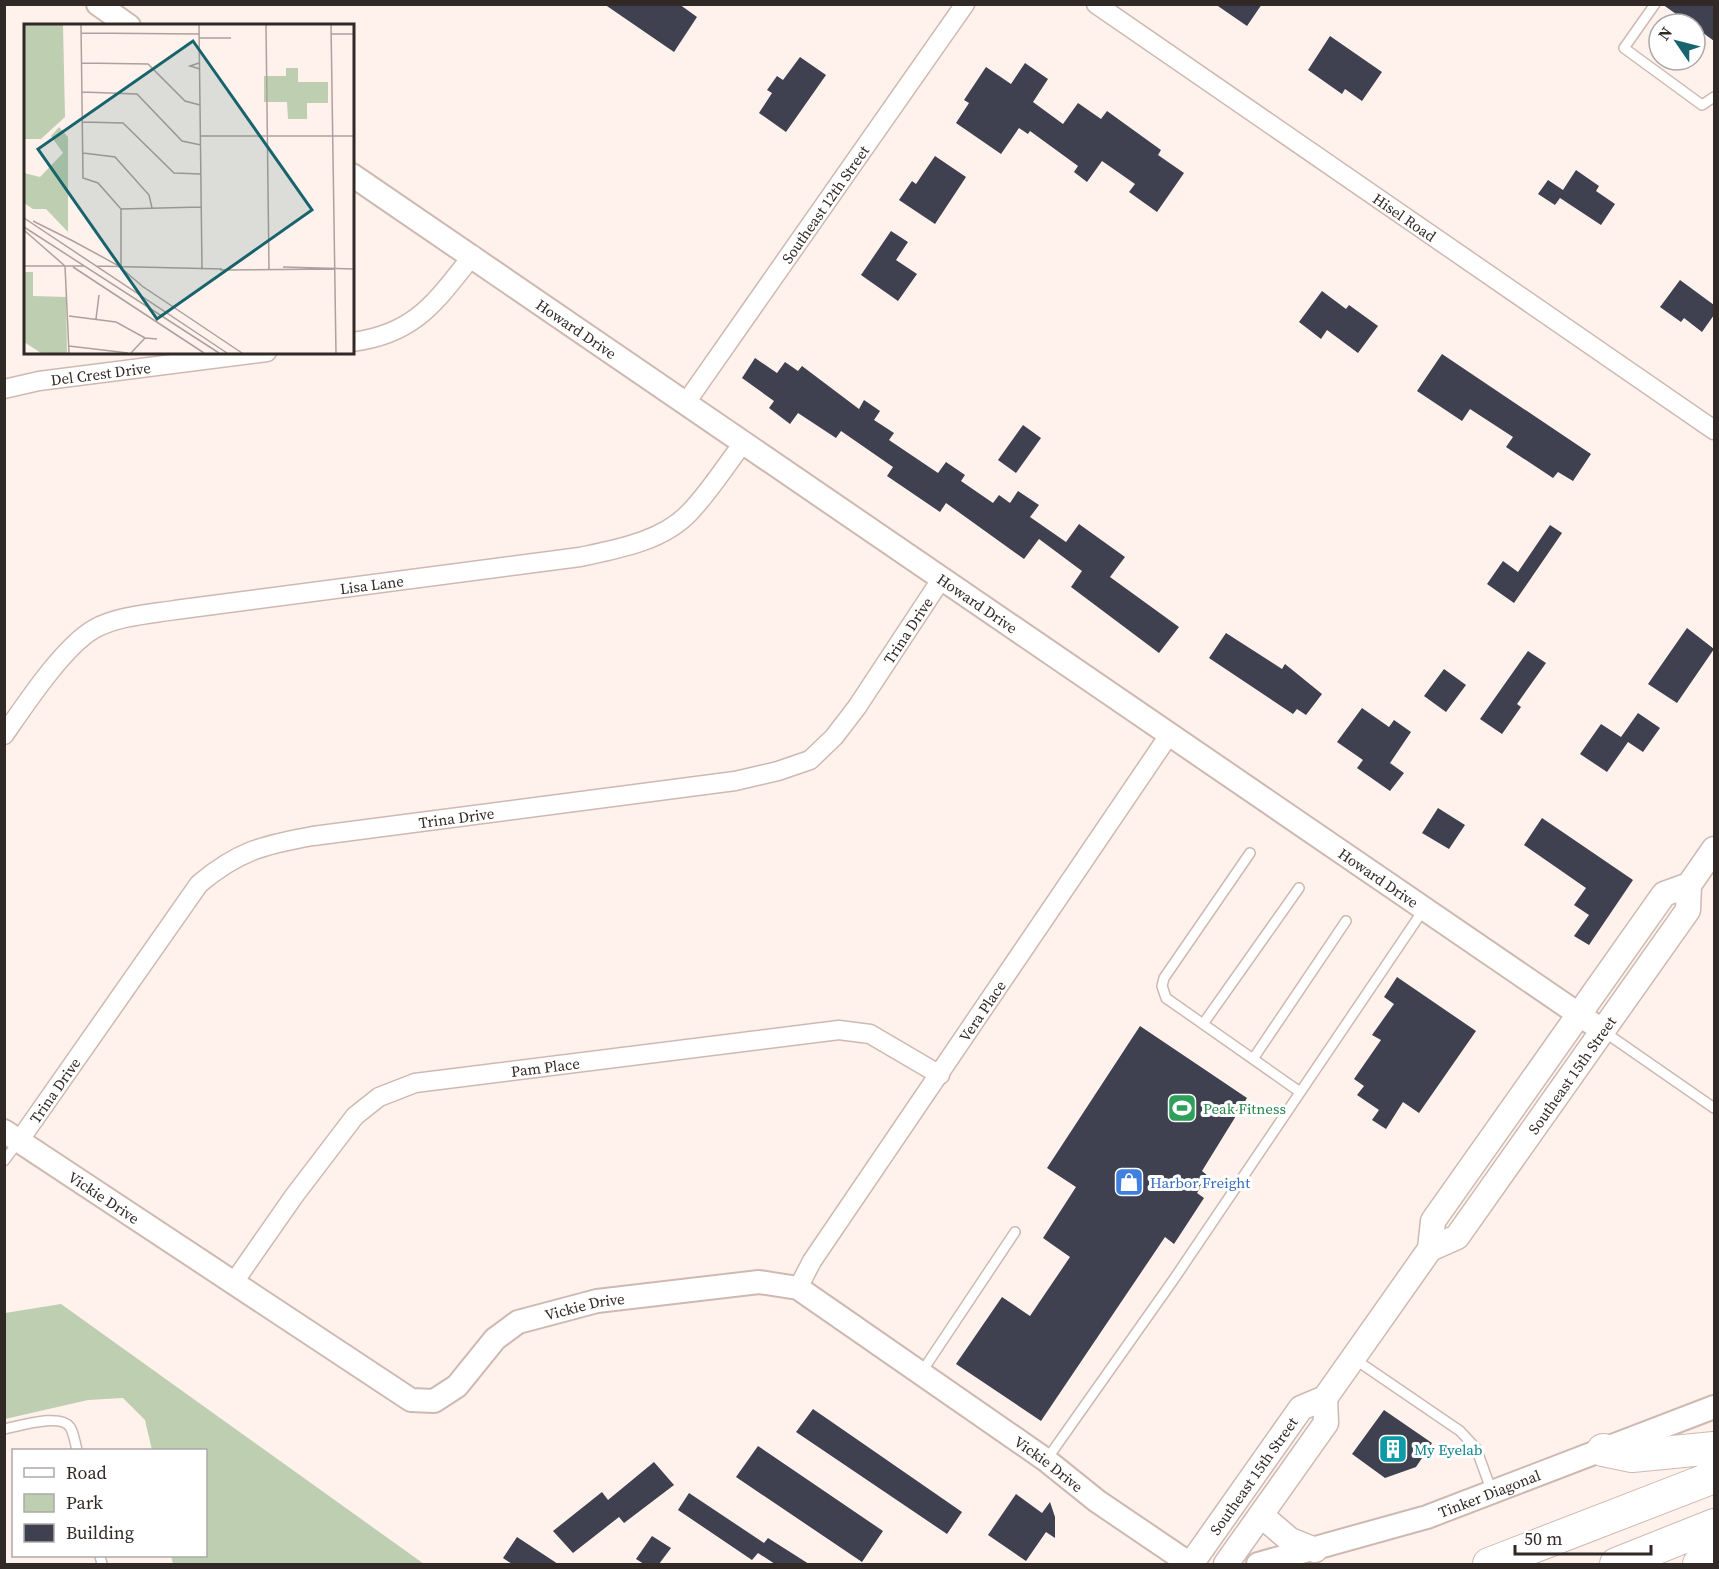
<svg xmlns="http://www.w3.org/2000/svg" width="1719" height="1569" font-family="'Source Serif 4',serif">
<style>
.green{fill:#beceb0}
.building{fill:#3f4150}
.lines{fill:none;stroke-linecap:round;stroke-linejoin:round}
.service-casing{stroke:#ceb9b1;stroke-width:12}
.minor-casing{stroke:#ceb9b1;stroke-width:21}
.tertiary-casing{stroke:#ceb9b1;stroke-width:26}
.secondary-casing{stroke:#ceb9b1;stroke-width:27}
.motorway-casing{stroke:#ceb9b1;stroke-width:34}
.service{stroke:#fff;stroke-width:9}
.minor{stroke:#fff;stroke-width:18}
.tertiary{stroke:#fff;stroke-width:22}
.secondary{stroke:#fff;stroke-width:24}
.motorway{stroke:#fff;stroke-width:32}
.labels{text-anchor:middle;dominant-baseline:central;stroke-width:6;stroke-linejoin:round;paint-order:stroke}
.street-label{font-size:15px;fill:#312926;stroke:#fff}
.leisure-label{font-size:15px;fill:#27864d;stroke:#fff;text-anchor:start}
.shop-label{font-size:15px;fill:#366cbe;stroke:#fff;text-anchor:start}
.culture-label{font-size:15px;fill:#0d838f;stroke:#fff;text-anchor:start}
.inset-road{fill:none;stroke:#ada19d;stroke-width:1.5}
.view{fill:#17646d;fill-opacity:0.15;stroke:#17646d;stroke-width:3}
.inset-edge{fill:none;stroke:#312926;stroke-width:3}
</style>
<rect width="100%" height="100%" fill="#fff1ec"/>
<!-- green -->
<path class="green" d="M61 1304 424 1564H173L171 1556H206V1450H152L145 1420 123 1398 88 1400 5 1419V1313Z"/>
<!-- building -->
<path class="building" d="M604 4H679L697 17 674 52Z
M1215 4H1262L1247 26Z
M1662 4H1714V41L1695 27V24H1690Z
M1330 36 1382 72 1362 101 1345 89 1342 94 1308 70Z
M800 57 826 75 786 132 759 113 772 93 767 90 777 76 783 80Z
M1025 63 1048 79 1033 102 1063 124 1078 103 1101 119 1107 111 1161 150 1158 155 1184 173 1157 212 1129 192 1135 184 1102 161 1087 182 1074 172 1078 166 1030 131 1028 134 1019 128 1001 154 956 123 969 103 964 100 986 67 1011 84Z
M935 156 966 177 935 224 899 200 912 181 916 184Z
M1576 170 1599 186 1596 191 1615 204 1601 225 1560 198 1555 205 1538 194 1548 180 1563 190Z
M891 231 908 242 896 260 917 274 898 301 861 275Z
M1680 280 1714 305V315L1702 332 1684 318 1681 322 1660 307Z
M1322 291 1346 309 1349 305 1378 326 1358 353 1327 330 1321 339 1299 322Z
M1442 354 1591 454 1573 481 1558 472 1553 478 1506 447 1513 437 1470 409 1462 421 1417 391Z
M755 358 777 373 785 362 798 371 802 366 859 409 864 400 880 411 874 420 894 433 889 440 938 473 946 462 965 475 961 481 993 503 999 495 1010 503 1018 491 1039 505 1030 517 1066 542 1079 524 1125 557 1110 577 1179 627 1159 653 1071 587 1082 571 1039 539 1024 559 946 503 940 512 887 476 893 467 841 431 836 438 798 413 790 424 769 408 774 401 742 378Z
M1023 425 1041 438 1016 473 998 460Z
M1550 525 1562 533 1514 603 1487 584 1503 561 1518 572Z
M1687 628 1714 649 1677 703 1648 684Z
M1226 633 1282 669 1285 664 1322 694 1306 715 1297 709 1293 714 1209 658Z
M1528 651 1546 663 1517 704 1521 707 1502 734 1480 719Z
M1444 669 1466 685 1446 712 1424 696Z
M1362 708 1389 727 1394 720 1411 732 1390 763 1404 773 1390 791 1357 768 1363 760 1337 742Z
M1638 713 1660 728 1643 752 1628 742 1607 772 1580 754 1601 724 1621 737Z
M1438 808 1465 825 1449 849 1422 833Z
M1542 818 1633 880 1589 945 1574 936 1589 915 1574 905 1586 888 1524 845Z
M1397 977 1476 1031 1419 1113 1403 1102 1386 1129 1372 1120 1379 1110 1357 1095 1364 1086 1354 1079 1381 1040 1372 1035 1394 1004 1384 997Z
M1140 1026 1247 1098 1202 1171 1208 1176 1197 1193 1204 1198 1174 1244 1165 1237 1041 1421 956 1364 1002 1297 1030 1316 1070 1257 1043 1238 1076 1187 1047 1168Z
M813 1409 962 1512 947 1534 796 1432Z
M1384 1410 1432 1443 1416 1467 1385 1478 1352 1454Z
M758 1446 883 1531 862 1562 736 1477Z
M654 1462 674 1485 624 1523 619 1517 573 1553 553 1531 602 1492 608 1500Z
M689 1493 764 1543 768 1538 809 1564H775L758 1553 752 1560 678 1510Z
M1016 1494 1042 1513 1050 1502 1055 1517V1538L1046 1532 1026 1561 988 1535Z
M652 1536 671 1548 659 1564H644L636 1559Z
M517 1537 558 1564H512L503 1558Z"/>
<g class="lines">
<!-- service casing -->
<g class="service-casing">
<path id="service" d="M1655 4 1624 48 1702 105 1714 97
M1250 853 1164 978 1162 986 1166 998 1300 1092
M1203 1024 1299 888
M1603 1031 1714 1108
M1253 1059 1346 921
M4 1161 19 1141
M1353 1358 1460 1431 1476 1448 1492 1492
M921 1373 1015 1232
M4 1429C20 1426 60 1413 70 1427 74 1433 75 1443 77 1450
M1047 1459 1174 1279 1424 909
M100 1556 102 1564"/>
</g>
<!-- minor casing -->
<g class="minor-casing">
<g id="minor">
<path id="s1" d="M1096 4 1714 430"/>
<path d="M352 342C416 334 436 301 473 255"/>
<path id="s2" d="M4 389 39 381 267 352"/>
<path id="s3" d="M685 404 965 4"/>
<path id="s4" d="M4 735C25 705 63 647 94 629 117 616 150 614 175 610L580 557C618 549 663 541 690 512 710 491 726 465 744 442"/>
<path id="s5" d="M19 1141 199 884C238 851 263 845 313 836L735 781 778 771 810 760 834 737 857 707 942 578"/>
<path id="s6" d="M234 1282 294 1196 355 1116 379 1097 415 1083 839 1030 870 1034 940 1075"/>
<path id="s7" d="M798 1288 812 1261 1169 735"/>
</g>
</g>
<!-- tertiary casing -->
<g class="tertiary-casing">
<g id="tertiary">
<path d="M98 4 129 26"/>
<path id="s8" d="M352 175 1603 1031"/>
<path id="s9" d="M4 1131 411 1400 434 1401 457 1386 495 1339 518 1322 597 1301 759 1282 798 1288 1046 1460 1097 1501 1190 1564"/>
<path id="s10" d="M1258 1564 1427 1517 1714 1407"/>
</g>
</g>
<!-- secondary casing -->
<g class="secondary-casing">
<g id="secondary">
<path id="s11" d="M1430 1249 1457 1237 1688 910 1689 885 1714 849"/>
<path d="M1261 1515 1290 1540 1315 1550"/>
<path id="s12" d="M1191 1564 1301 1408 1325 1398 1430 1249 1433 1221 1664 894 1689 885"/>
<path d="M1226 1564 1326 1423 1325 1398"/>
</g>
</g>
<!-- motorway casing -->
<g class="motorway-casing">
<path id="motorway" d="M1603 1450 1632 1456 1714 1448
M1489 1564 1714 1477
M1616 1564 1714 1525
M1699 1564 1714 1551"/>
</g>
<!-- service -->
<use href="#service" class="service"/>
<!-- minor -->
<use href="#minor" class="minor"/>
<!-- tertiary -->
<use href="#tertiary" class="tertiary"/>
<!-- secondary -->
<use href="#secondary" class="secondary"/>
<!-- motorway -->
<use href="#motorway" class="motorway"/>
</g>
<!-- icons -->
<defs>
<g id="stadium-square" transform="scale(1.5)"><rect x="-9" y="-9" width="18" height="18" rx="4" fill="#2e9e5b" stroke="#fff"/><path d="M0-5a6.5 5 0 1 0 0 10a6.5 5 0 1 0 0-10ZM-3.5-1.8h7v3.6h-7Z" fill="#fff"/></g>
<g id="shop-square" transform="scale(1.5)"><rect x="-9" y="-9" width="18" height="18" rx="4" fill="#3f7fe0" stroke="#fff"/><path d="M-5-2.5h2.3a2.7 3.5 0 0 1 5.4 0H5L5.5 6h-11ZM-1.5-2.5h3a1.5 2.3 0 0 0-3 0Z" fill="#fff"/></g>
<g id="building-square" transform="scale(1.5)"><rect x="-9" y="-9" width="18" height="18" rx="4" fill="#0f9aa8" stroke="#fff"/><path d="M-4-6H4V6H1V3H-1V6H-4ZM-2.5-4.3h1.7v1.8h-1.7ZM.8-4.3h1.7v1.8H.8ZM-2.5-1h1.7V.8h-1.7ZM.8-1h1.7V.8H.8Z" fill="#fff"/></g>
</defs>
<g fill-rule="evenodd">
<use href="#stadium-square" x="1182" y="1108"/>
<use href="#shop-square" x="1129" y="1182"/>
<use href="#building-square" x="1393" y="1449"/>
</g>
<g class="labels">
<!-- street labels -->
<g class="street-label">
<text stroke="none"><textPath href="#s3" startOffset="244">Southeast 12th Street</textPath></text>
<text stroke="none"><textPath href="#s1" startOffset="375">Hisel Road</textPath></text>
<text stroke="none"><textPath href="#s8" startOffset="272">Howard Drive</textPath></text>
<text stroke="none"><textPath href="#s2" startOffset="98">Del Crest Drive</textPath></text>
<text stroke="none"><textPath href="#s4" startOffset="422">Lisa Lane</textPath></text>
<text stroke="none"><textPath href="#s8" startOffset="758">Howard Drive</textPath></text>
<text stroke="none"><textPath href="#s5" startOffset="1106">Trina Drive</textPath></text>
<text stroke="none"><textPath href="#s5" startOffset="584">Trina Drive</textPath></text>
<text stroke="none"><textPath href="#s8" startOffset="1244">Howard Drive</textPath></text>
<text stroke="none"><textPath href="#s7" startOffset="333">Vera Place</textPath></text>
<text stroke="none"><textPath href="#s6" startOffset="406">Pam Place</textPath></text>
<text stroke="none"><textPath href="#s11" startOffset="228">Southeast 15th Street</textPath></text>
<text stroke="none"><textPath href="#s5" startOffset="62">Trina Drive</textPath></text>
<text stroke="none"><textPath href="#s9" startOffset="120">Vickie Drive</textPath></text>
<text stroke="none"><textPath href="#s9" startOffset="696">Vickie Drive</textPath></text>
<text stroke="none"><textPath href="#s9" startOffset="1218">Vickie Drive</textPath></text>
<text stroke="none"><textPath href="#s12" startOffset="108">Southeast 15th Street</textPath></text>
<text stroke="none"><textPath href="#s10" startOffset="242">Tinker Diagonal</textPath></text>
</g>
<!-- leisure labels -->
<g class="leisure-label">
<text x="1203" y="1108">Peak Fitness</text>
</g>
<!-- shop labels -->
<g class="shop-label">
<text x="1150" y="1182">Harbor Freight</text>
</g>
<!-- culture labels -->
<g class="culture-label">
<text x="1414" y="1449">My Eyelab</text>
</g>
</g>
<!-- overview -->
<g transform="translate(24 24)">
<rect width="330" height="330" fill="#fff1ec"/>
<path d="M0 1H39L41 93 17 115H0ZM262 44H274V58H304V79H283V95H264L263 78H240V52H262ZM35 103 44 113V208L22 185H9L0 179V149L16 153 39 129 27 112ZM0 248H9V272L42 273 43 329H17L0 318Z" fill="#beceb0"/>
<path class="inset-road" d="M57 1 59 154 74 159 97 185V242M175 1 178 246M242 1 245 246M307 1 312 329M57 9 175 10M307 10H330M175 14H207M58 39 124 40 161 77 176 81M175 39 166 42 176 45M58 68 113 70 158 117 177 121M58 98 99 99 150 149 177 150M176 112H330M59 129 91 133 125 171 128 184M97 185 177 183M0 194 203 329M9 197 49 217M0 203 195 329M1 207 41 242M49 217 95 242 118 262 218 329M0 242H60M41 242 45 329M72 242 198 245M49 243 180 329M259 243 330 245M196 246 311 245M45 292 92 298 121 314 133 315M72 295 75 271M45 322 104 329M107 329 121 314"/>
<path class="view" d="M169 17 288 186 133 295 14 125Z"/>
<rect width="330" height="330" class="inset-edge"/>
</g>
<!-- border -->
<rect width="1719" height="1569" fill="none" stroke="#312926" stroke-width="12"/>
<!-- legend -->
<rect x="12" y="1449" width="195" height="108" fill="#ffffff" stroke="#ada9a8" stroke-width="1.5"/>
<rect x="24" y="1468" width="30" height="9" fill="#ffffff" stroke="#ada9a8" stroke-width="1.5"/>
<text x="66" y="1479" font-size="18" fill="#312926">Road</text>
<rect x="24" y="1494" width="30" height="18" fill="#beceb0" stroke="#ada9a8" stroke-width="1.5"/>
<text x="66" y="1509" font-size="18" fill="#312926">Park</text>
<rect x="24" y="1524" width="30" height="18" fill="#3f4150" stroke="#ada9a8" stroke-width="1.5"/>
<text x="66" y="1539" font-size="18" fill="#312926">Building</text>
<!-- north arrow -->
<g transform="translate(1677 42) rotate(305)"><circle r="28" fill="#ffffff" stroke="#ada9a8" stroke-width="1.5"/>
<path d="M0-4.5L10 22L0 15L-10 22Z" fill="#17646d"/>
<text y="-9" font-size="16" font-weight="bold" text-anchor="middle" fill="#312926">N</text>
</g>
<!-- scale -->
<path d="M1515 1545v9h136v-9" fill="none" stroke="#312926" stroke-width="3"/>
<text x="1524" y="1545" font-size="18" fill="#312926" stroke="#ffffff" stroke-width="4.5" paint-order="stroke">50 m</text>
</svg>
